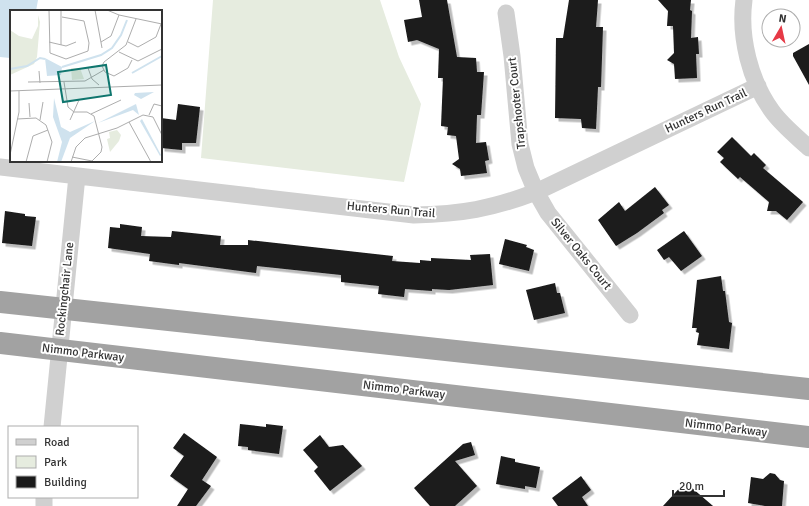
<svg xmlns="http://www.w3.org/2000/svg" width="809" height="506" font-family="Signika,sans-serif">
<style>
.green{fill:#e6ecdf}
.water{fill:#cfe2ee}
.building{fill:#1a1a1a;filter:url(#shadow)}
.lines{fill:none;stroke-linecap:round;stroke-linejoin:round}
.minor{stroke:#d0d0d0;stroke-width:17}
.trunk{stroke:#a2a2a2;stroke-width:22}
.labels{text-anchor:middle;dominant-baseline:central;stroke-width:4;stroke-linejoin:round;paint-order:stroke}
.street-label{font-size:12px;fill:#333;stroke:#fff}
.inset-river{fill:none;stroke:#cfe2ee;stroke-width:2}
.inset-road{fill:none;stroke:#adadad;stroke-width:1}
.view{fill:#0f766e;fill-opacity:0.15;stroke:#0f766e;stroke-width:2}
.inset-edge{fill:none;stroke:#333;stroke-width:2}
</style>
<defs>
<filter id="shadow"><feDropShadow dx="3.5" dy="3.5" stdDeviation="0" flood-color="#0004"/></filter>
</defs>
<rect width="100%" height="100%" fill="#fff"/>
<!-- green -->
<path class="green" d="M213 0H380L399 57 421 104 404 182 201 158Z"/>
<!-- water -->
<path class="water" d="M0 0H38L36 11H11L10 58 0 57Z"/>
<!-- building -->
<path class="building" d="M419 0H447L457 57 476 58 477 72H484L481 115H477L476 143 486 142 489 160 485 161 487 173 461 176 460 169 452 164 459 159 456 136 447 135 448 127 441 126 443 78H438L439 49 417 40 408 42 404 20 422 17Z
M569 0H598L596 27H603L601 87H598L596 129 582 128 581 119 555 118 556 38H563Z
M658 0H691L690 10 692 11 691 38 698 37 699 54H696L697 78 675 79 674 64 667 60 674 53 673 26H667L668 11Z
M809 44V85L793 56V53Z
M178 104 200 107 196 143H182V150L161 148V118L176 120Z
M732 137 751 156 754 153 766 165 763 168 803 202 787 220 776 211H767L769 202 740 177 738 179 720 162 724 158 717 152Z
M655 187 669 205 662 210 664 213 637 233 616 246 598 220 619 202 625 211Z
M5 211 25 214V216L36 217 32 246 2 243Z
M120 224 142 227 141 236 171 237 172 231 221 236 220 245H248V240L393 256 392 261 420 263V260L431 261V258L471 260 470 255 490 254 493 285 449 290 432 289V291L405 289 404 297 378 294 379 286 341 282V275L257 266 256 273 179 263V265L149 261 150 254 108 248 110 227 120 228Z
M684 231 702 256 681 271 669 257 664 260 657 250Z
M505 239 527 245 526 247 534 250 529 271 499 264Z
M721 276 723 291H725L729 322 732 323 729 349 697 345 699 333 696 332 697 328H692L697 280Z
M555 283 557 293H560L565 313 534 320 526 290Z
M240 424 266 427V424L283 426 279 454 248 450V447L238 446Z
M184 433 217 457 202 480 211 486 196 506H177L188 489 170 476 184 456 173 448Z
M320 435 329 447 343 445 362 466 330 491 314 471 318 467 303 450Z
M471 442 475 455 455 461 477 486 455 506H430L414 488 463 444Z
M501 456 515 459V462L540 467 536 488 525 486V489L496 484Z
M770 473 775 474 780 480 784 481 782 506H765L748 503 751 477 763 479Z
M581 476 591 490 582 497 588 506H558L552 498Z
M685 482 713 506H663Z"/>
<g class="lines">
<!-- minor -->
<path class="minor" d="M744 0C739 37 750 81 772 111 782 125 796 136 809 148
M506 13 512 56 520 144 526 168 536 192 548 213 630 315
M0 167 414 215C462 214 491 209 536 192L758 86
M52 427 77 176
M44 506V497"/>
<!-- trunk -->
<path class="trunk" d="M0 302 809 389
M0 343 809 437"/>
</g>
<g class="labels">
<!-- street labels -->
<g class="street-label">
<text transform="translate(517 103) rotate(-96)">Trapshooter Court</text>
<text transform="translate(706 111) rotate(-25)">Hunters Run Trail</text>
<text transform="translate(391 210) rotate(5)">Hunters Run Trail</text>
<text transform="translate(581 254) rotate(51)">Silver Oaks Court</text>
<text transform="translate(65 289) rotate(-84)">Rockingchair Lane</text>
<text transform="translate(83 353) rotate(7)">Nimmo Parkway</text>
<text transform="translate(404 390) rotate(7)">Nimmo Parkway</text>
<text transform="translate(726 428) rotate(7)">Nimmo Parkway</text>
</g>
</g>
<!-- overview -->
<g transform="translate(10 10)">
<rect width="152" height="152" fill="#fff"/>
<path d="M28 5 30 12 27 47 24 54 0 65V20L9 26 22 29 28 16ZM61 58H70L74 69 62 70ZM107 120 111 125 109 131 100 142 97 129 100 128 99 122Z" fill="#e6ecdf"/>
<path d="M35 48 52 57 51 65 37 66ZM144 82 131 89 124 85 125 83ZM44 88 51 117 60 122 85 111 60 128 51 152H47L52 132 43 107ZM126 94 129 105 123 100 88 113ZM132 109 151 145 150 146 130 111Z" fill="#cfe2ee"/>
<path class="inset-river" d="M52 57 91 45 102 38 111 25 117 10M0 59 17 56 30 48 35 49M122 63 152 46"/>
<path class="inset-road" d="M39 0 40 43 56 49 78 41 79 33 74 11 52 7M85 0 92 38M97 0 109 5 152 14M39 32 56 36 66 32M91 32 101 26 109 5M118 32 128 37 146 27 151 14M51 35V0M109 42 128 51 152 39M122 50 118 58 104 66 95 62 92 56 94 52 116 35 126 9M78 58 82 69 89 75M29 61 30 73M18 72 75 71 94 60M54 72 58 97 64 102H77L84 106 92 137 91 142 82 151 62 147M0 81 152 75M19 93 20 107M81 104 111 90M139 105 144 94 152 96M7 109 26 108 36 115 42 132 37 152M30 110 33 92M60 110 69 90M119 112 141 152M0 145 9 102V81M16 152 23 126 38 120M61 152 66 137 75 128 107 118 133 105 143 107 152 125"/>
<path class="view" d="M96 55 101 85 53 92 48 62Z"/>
<rect width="152" height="152" class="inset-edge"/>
</g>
<!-- legend -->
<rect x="8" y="426" width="130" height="72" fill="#ffffff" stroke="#adadad"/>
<rect x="16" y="439" width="20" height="6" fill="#d0d0d0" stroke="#adadad"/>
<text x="44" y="446" font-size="12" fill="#333333">Road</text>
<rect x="16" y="456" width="20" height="12" fill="#e6ecdf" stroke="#adadad"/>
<text x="44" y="466" font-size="12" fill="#333333">Park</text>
<rect x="16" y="476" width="20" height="12" fill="#1a1a1a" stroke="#adadad"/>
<text x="44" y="486" font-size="12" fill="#333333">Building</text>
<!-- north arrow -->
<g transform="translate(781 28) rotate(9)"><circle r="19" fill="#ffffff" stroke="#adadad"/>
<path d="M0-3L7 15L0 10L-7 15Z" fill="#e63946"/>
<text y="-6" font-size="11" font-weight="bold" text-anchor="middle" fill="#333333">N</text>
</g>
<!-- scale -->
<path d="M673 490v6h51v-6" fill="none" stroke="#333333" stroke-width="2"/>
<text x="679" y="490" font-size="12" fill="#333333" stroke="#ffffff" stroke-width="3" paint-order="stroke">20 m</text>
</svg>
